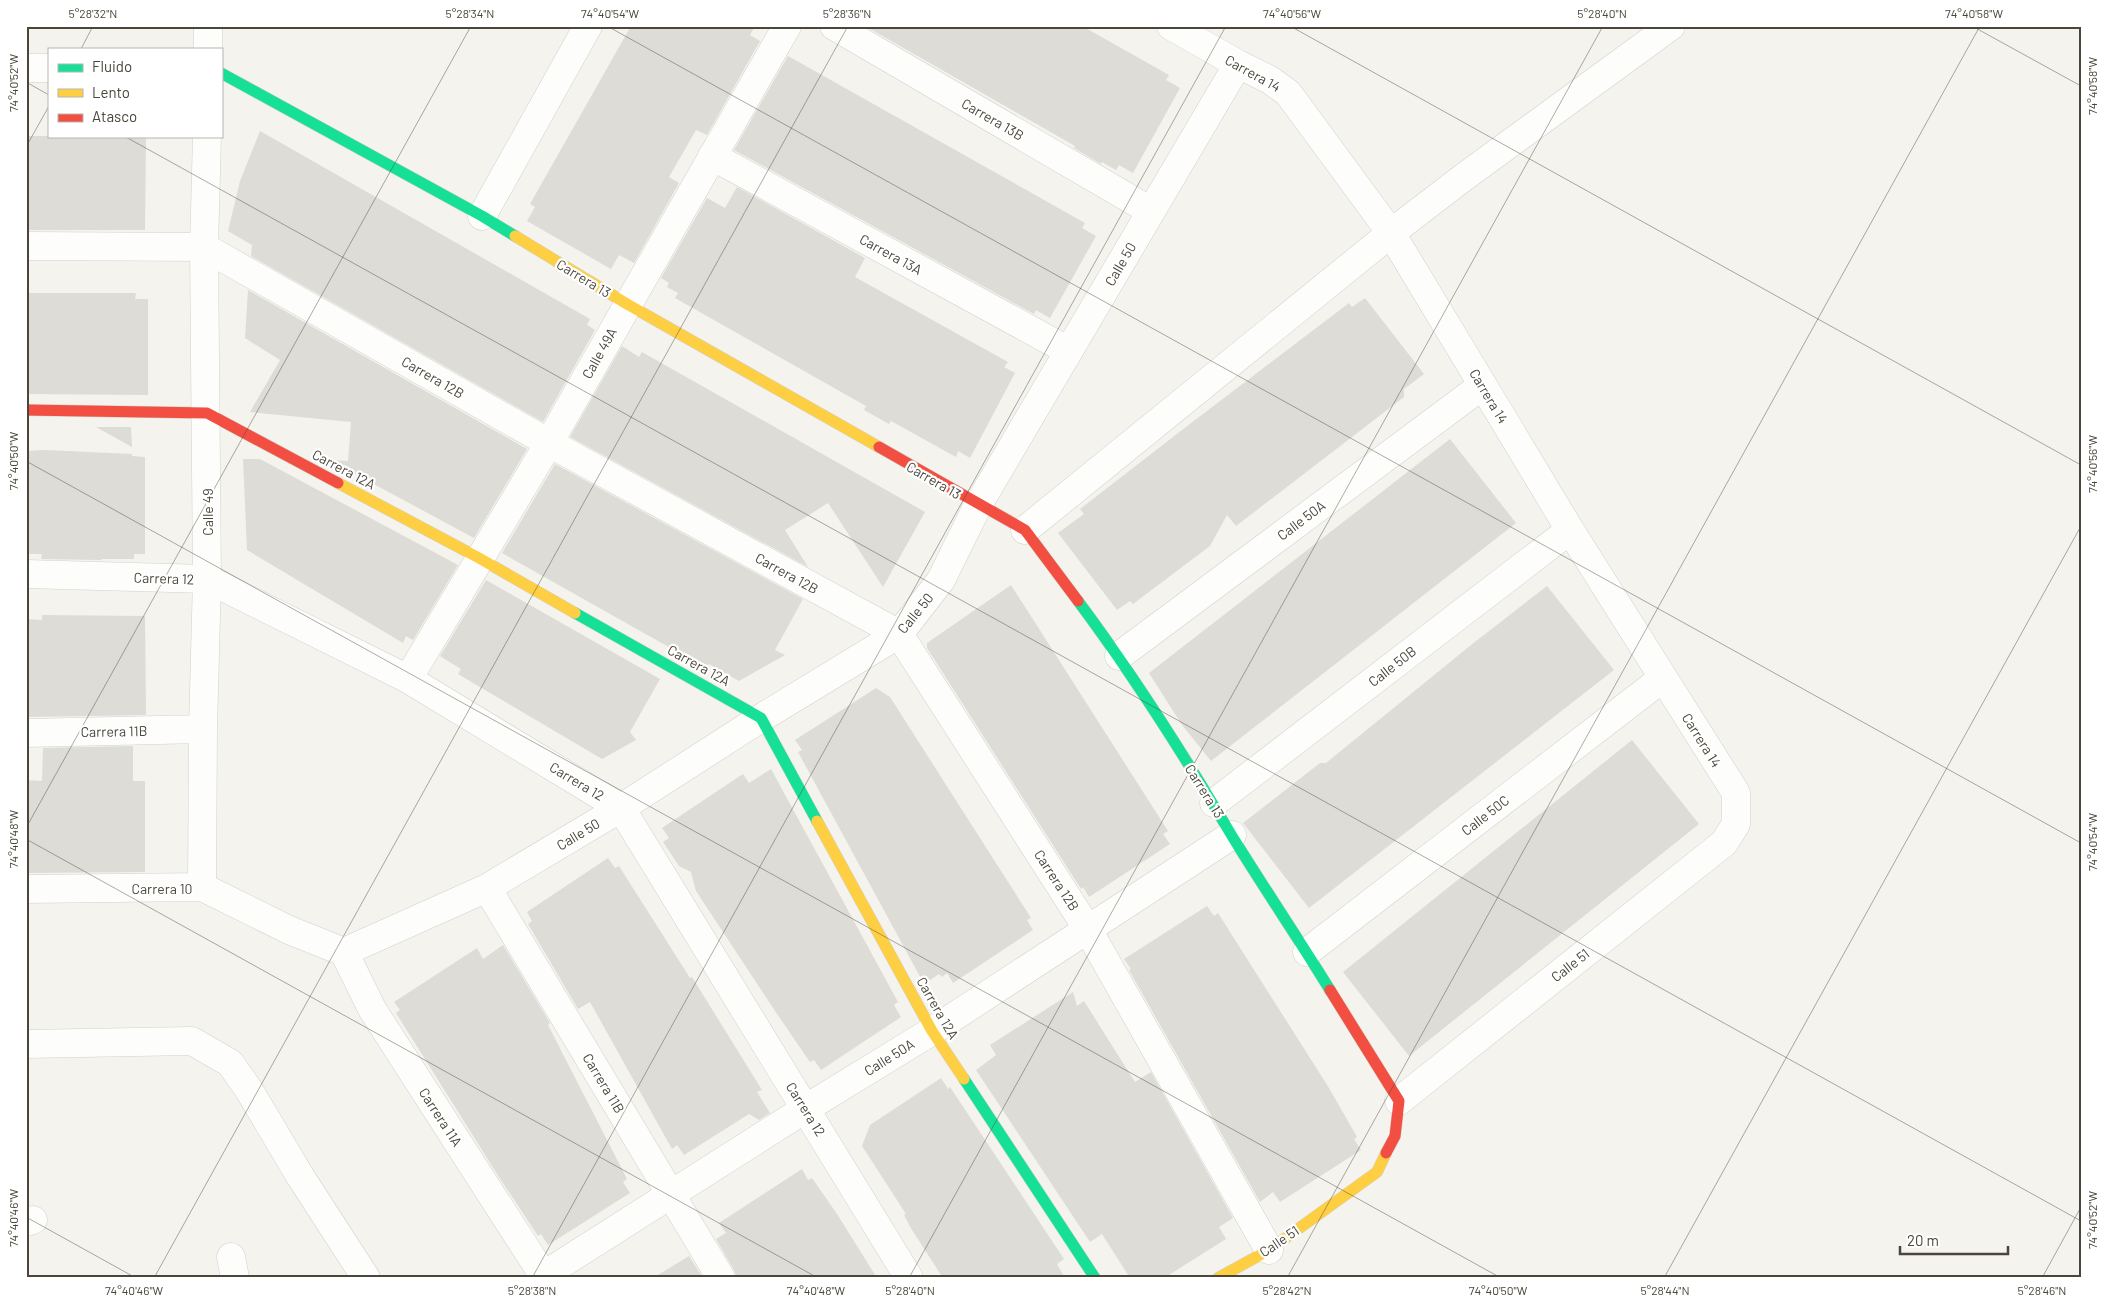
<svg xmlns="http://www.w3.org/2000/svg" width="2107" height="1304" font-family="Barlow,sans-serif">
<style>
.building{fill:#dddcd7}
.lines{fill:none;stroke-linecap:round;stroke-linejoin:round}
.street-casing{stroke:#d2d1cc;stroke-width:29}
.fast-casing{stroke:#d2d0c5;stroke-width:12}
.slow-casing{stroke:#d2d0c5;stroke-width:12}
.jam-casing{stroke:#d2d0c5;stroke-width:12}
.street{stroke:#fdfdfc;stroke-width:28}
.fast{stroke:#16e098;stroke-width:11}
.slow{stroke:#ffcf43;stroke-width:11}
.jam{stroke:#f24e42;stroke-width:11}
.ticks{fill:none;stroke:#4a463a;stroke-width:1;stroke-opacity:0.45}
.labels{text-anchor:middle;dominant-baseline:central;stroke-width:4.5;stroke-linejoin:round;paint-order:stroke}
.street-label{font-size:14px;fill:#4a463a;stroke:#fff}
.neatline{fill:none;stroke:#4a463a;stroke-width:2}
.ticks-label{font-size:12px;text-anchor:middle;fill:#4a463a}
</style>
<rect width="100%" height="100%" fill="#f4f3ee"/>
<!-- building -->
<path class="building" d="M631 26H755L750 35 760 41 707 135 696 130 669 177 679 183 634 263 619 255 611 269 527 221 535 207 530 204Z
M865 26H1082L1169 75 1166 80 1180 88 1133 173 1119 165 1116 170 1102 162 1101 164 1074 148 1075 146Z
M788 56 1085 223 1082 228 1096 236 1050 318 1036 310 1034 314 734 150Z
M260 131 590 319 587 325 595 330 543 422 251 256 252 245 228 231 240 181Z
M26 136H146L145 230H26Z
M737 187 865 258 855 277 1008 362 1004 367 1015 373 970 458 958 451 956 457 891 421 889 424 864 410 866 406 675 298 678 293 667 287 669 283 661 278 707 198 725 208Z
M248 290 527 449 474 538 329 460 348 461 351 422 250 412 280 360 245 338Z
M26 293H136L135 299H148V395L26 394Z
M1365 298 1424 374 1404 389V397L1236 526 1227 515 1210 546 1133 604 1130 601 1117 610 1058 533 1084 514 1080 509 1182 430 1349 303 1352 307Z
M622 346 639 357 642 352 925 512 883 587 828 503 785 530 808 567 570 437Z
M96 427H131L132 447Z
M1450 439 1516 523 1211 761 1182 725 1149 673Z
M44 450 132 454V456L145 457V554H134V559H102L101 560 41 559 42 554H26V451Z
M243 459H260L458 565 413 640 406 636 403 643 247 550Z
M555 464 803 599 775 650 785 655 739 681 709 664 706 668 502 553Z
M486 580 660 679 630 732 636 740 602 759 458 674 461 669 440 656Z
M1011 585 1168 831 1163 834 1170 844 1089 897 1083 887 1081 889 927 648V643Z
M1547 586 1614 670 1309 908 1243 823 1320 763H1326L1471 645Z
M42 615 145 616 146 715 26 717V619L42 620Z
M876 688 890 697 1031 918 1027 920 1033 930 953 983 947 973 942 977 939 974 924 984 798 752 802 750 795 740Z
M1632 740 1699 824 1409 1056 1343 972Z
M133 746V781H145V872L26 873V780L42 781 43 748Z
M771 769 898 1002 894 1005 901 1017 821 1070 814 1060 810 1062 775 1011 696 891 691 872 679 866 663 842 669 838 662 828 743 774 749 783Z
M608 858 615 868 619 866 690 978 692 977 762 1090 757 1092 770 1113 759 1120 749 1114 684 1155 677 1145 672 1149 590 1002 578 1009 528 924 532 921 527 912Z
M1207 906 1214 916 1218 913 1329 1088 1357 1137 1354 1139 1361 1150 1280 1202 1273 1192 1260 1202 1129 970 1131 969 1124 959Z
M503 945 550 1023 548 1025 627 1179 623 1182 630 1193 548 1245 541 1234 538 1236 499 1177 396 1013 400 1010 394 1002 477 948 483 959Z
M1073 992 1077 1006 1084 1001 1135 1082 1151 1072 1233 1218 1219 1227 1226 1239 1164 1278H1130L1102 1234 1090 1242 976 1070 996 1055 990 1045Z
M941 1078 948 1089 950 1087 1064 1259 1057 1264 1065 1278H943L912 1230 904 1215 906 1214 862 1146 870 1125Z
M802 1169 808 1180 812 1178 837 1214 877 1278H737L734 1270 716 1239 726 1233 719 1223Z
M689 1256 703 1278H653Z"/>
<g class="lines">
<!-- street casing -->
<g class="street-casing">
<path id="street" d="M208 26V49
M834 26 1151 211
M1171 26 1238 64 1270 80 1288 93 1391 233 1570 530 1736 793V824L1724 843 1399 1101
M26 68H49
M712 156 1069 351
M482 216 588 26
M26 246 204 247 549 443 899 634 1087 928 1269 1250
M1025 530 1391 233 1464 177 1671 26
M26 574 207 579 408 679 621 808 909 1278
M1119 656 1483 385
M408 679 549 443 787 26
M26 733 203 729
M1214 803 1570 530
M202 887 203 729 207 579 204 247 207 136
M487 888 721 1278
M26 889 202 887 289 930 344 952
M344 952 487 888 621 808 761 718 899 634 941 580 978 505 1238 64
M344 952 372 1009 545 1278
M1307 952 1663 678
M26 1044 192 1041 230 1063 249 1090 300 1176 366 1278
M26 1222 33 1220
M231 1257 235 1278
M544 1275 805 1109 932 1031 1232 835"/>
</g>
<!-- fast casing -->
<g class="fast-casing">
<path id="fast" d="M221 73 482 216 515 236
M1078 601C1134 676 1184 755 1232 836 1264 888 1298 938 1330 990
M575 613 761 718 817 821
M964 1079 1095 1278"/>
</g>
<!-- slow casing -->
<g class="slow-casing">
<path id="slow" d="M515 236 627 304 879 447
M338 483 479 558 575 613
M817 821 932 1031 964 1079
M1218 1278 1269 1250 1377 1172 1386 1153"/>
</g>
<!-- jam casing -->
<g class="jam-casing">
<path id="jam" d="M26 410 207 413 338 483
M879 447 1025 530 1078 601
M1330 990 1399 1101 1395 1136 1386 1153"/>
</g>
<!-- street -->
<use href="#street" class="street"/>
<!-- fast -->
<use href="#fast" class="fast"/>
<!-- slow -->
<use href="#slow" class="slow"/>
<!-- jam -->
<use href="#jam" class="jam"/>
</g>
<!-- ticks -->
<path class="ticks" d="M607 26 2081 843M1290 26 2081 465M1972 26 2081 86M81 49 93 26M26 82 49 95M124 136 2081 1221M26 147 49 106M26 461 1501 1278M26 828 471 26M26 839 818 1278M26 1217 136 1278M154 1278 848 26M532 1278 1226 26M909 1278 1603 26M1287 1278 1980 26M1664 1278 2081 526M2042 1278 2081 1207"/>
<g class="labels">
<!-- street labels -->
<g class="street-label">
<text transform="translate(1253 73) rotate(29)">Carrera 14</text>
<text transform="translate(993 119) rotate(30)">Carrera 13B</text>
<text transform="translate(891 254) rotate(29)">Carrera 13A</text>
<text transform="translate(1120 264) rotate(-60)">Calle 50</text>
<text transform="translate(584 278) rotate(31)">Carrera 13</text>
<text transform="translate(599 353) rotate(-61)">Calle 49A</text>
<text transform="translate(433 377) rotate(30)">Carrera 12B</text>
<text transform="translate(1489 396) rotate(59)">Carrera 14</text>
<text transform="translate(344 469) rotate(28)">Carrera 12A</text>
<text transform="translate(934 480) rotate(30)">Carrera 13</text>
<text transform="translate(207 512) rotate(-90)">Calle 49</text>
<text transform="translate(1301 520) rotate(-37)">Calle 50A</text>
<text transform="translate(787 573) rotate(29)">Carrera 12B</text>
<text transform="translate(164 578) rotate(2)">Carrera 12</text>
<text transform="translate(915 613) rotate(-51)">Calle 50</text>
<text transform="translate(699 665) rotate(29)">Carrera 12A</text>
<text transform="translate(1392 666) rotate(-38)">Calle 50B</text>
<text transform="translate(114 731) rotate(-1)">Carrera 11B</text>
<text transform="translate(1702 740) rotate(58)">Carrera 14</text>
<text transform="translate(577 781) rotate(31)">Carrera 12</text>
<text transform="translate(1205 791) rotate(58)">Carrera 13</text>
<text transform="translate(1485 815) rotate(-38)">Calle 50C</text>
<text transform="translate(578 834) rotate(-31)">Calle 50</text>
<text transform="translate(1057 880) rotate(57)">Carrera 12B</text>
<text x="162" y="888">Carrera 10</text>
<text transform="translate(1570 965) rotate(-38)">Calle 51</text>
<text transform="translate(938 1008) rotate(60)">Carrera 12A</text>
<text transform="translate(889 1057) rotate(-32)">Calle 50A</text>
<text transform="translate(604 1083) rotate(59)">Carrera 11B</text>
<text transform="translate(806 1109) rotate(58)">Carrera 12</text>
<text transform="translate(441 1117) rotate(57)">Carrera 11A</text>
<text transform="translate(1279 1241) rotate(-34)">Calle 51</text>
</g>
</g>
<!-- border -->
<rect width="2107" height="1304" fill="none" stroke="#ffffff" stroke-width="55"/>
<!-- legend -->
<rect x="48" y="48" width="175" height="90" fill="#ffffff" stroke="#b7b5b0"/>
<rect x="58" y="64" width="25" height="8" fill="#16e098" stroke="#b7b5b0"/>
<text x="92" y="72" font-size="15" fill="#4a463a">Fluido</text>
<rect x="58" y="89" width="25" height="8" fill="#ffcf43" stroke="#b7b5b0"/>
<text x="92" y="98" font-size="15" fill="#4a463a">Lento</text>
<rect x="58" y="114" width="25" height="8" fill="#f24e42" stroke="#b7b5b0"/>
<text x="92" y="122" font-size="15" fill="#4a463a">Atasco</text>
<!-- scale -->
<path d="M1900 1246v8h108v-8" fill="none" stroke="#4a463a" stroke-width="2.5"/>
<text x="1907" y="1246" font-size="15" fill="#4a463a" stroke="#ffffff" stroke-width="4" paint-order="stroke">20 m</text>
<rect x="28" y="28" width="2052" height="1248" class="neatline"/>
<g class="ticks-label">
<text x="93" y="18">5°28'32"N</text>
<text x="470" y="18">5°28'34"N</text>
<text x="610" y="18">74°40'54"W</text>
<text x="847" y="18">5°28'36"N</text>
<text x="1292" y="18">74°40'56"W</text>
<text x="1602" y="18">5°28'40"N</text>
<text x="1974" y="18">74°40'58"W</text>
<text transform="translate(14 83) rotate(-90)" y="4">74°40'52"W</text>
<text transform="translate(2093 86) rotate(-90)" y="4">74°40'58"W</text>
<text transform="translate(14 461) rotate(-90)" y="4">74°40'50"W</text>
<text transform="translate(2093 464) rotate(-90)" y="4">74°40'56"W</text>
<text transform="translate(14 839) rotate(-90)" y="4">74°40'48"W</text>
<text transform="translate(2093 842) rotate(-90)" y="4">74°40'54"W</text>
<text transform="translate(14 1218) rotate(-90)" y="4">74°40'46"W</text>
<text transform="translate(2093 1220) rotate(-90)" y="4">74°40'52"W</text>
<text x="134" y="1295">74°40'46"W</text>
<text x="532" y="1295">5°28'38"N</text>
<text x="816" y="1295">74°40'48"W</text>
<text x="910" y="1295">5°28'40"N</text>
<text x="1287" y="1295">5°28'42"N</text>
<text x="1498" y="1295">74°40'50"W</text>
<text x="1665" y="1295">5°28'44"N</text>
<text x="2042" y="1295">5°28'46"N</text>
</g>
</svg>
